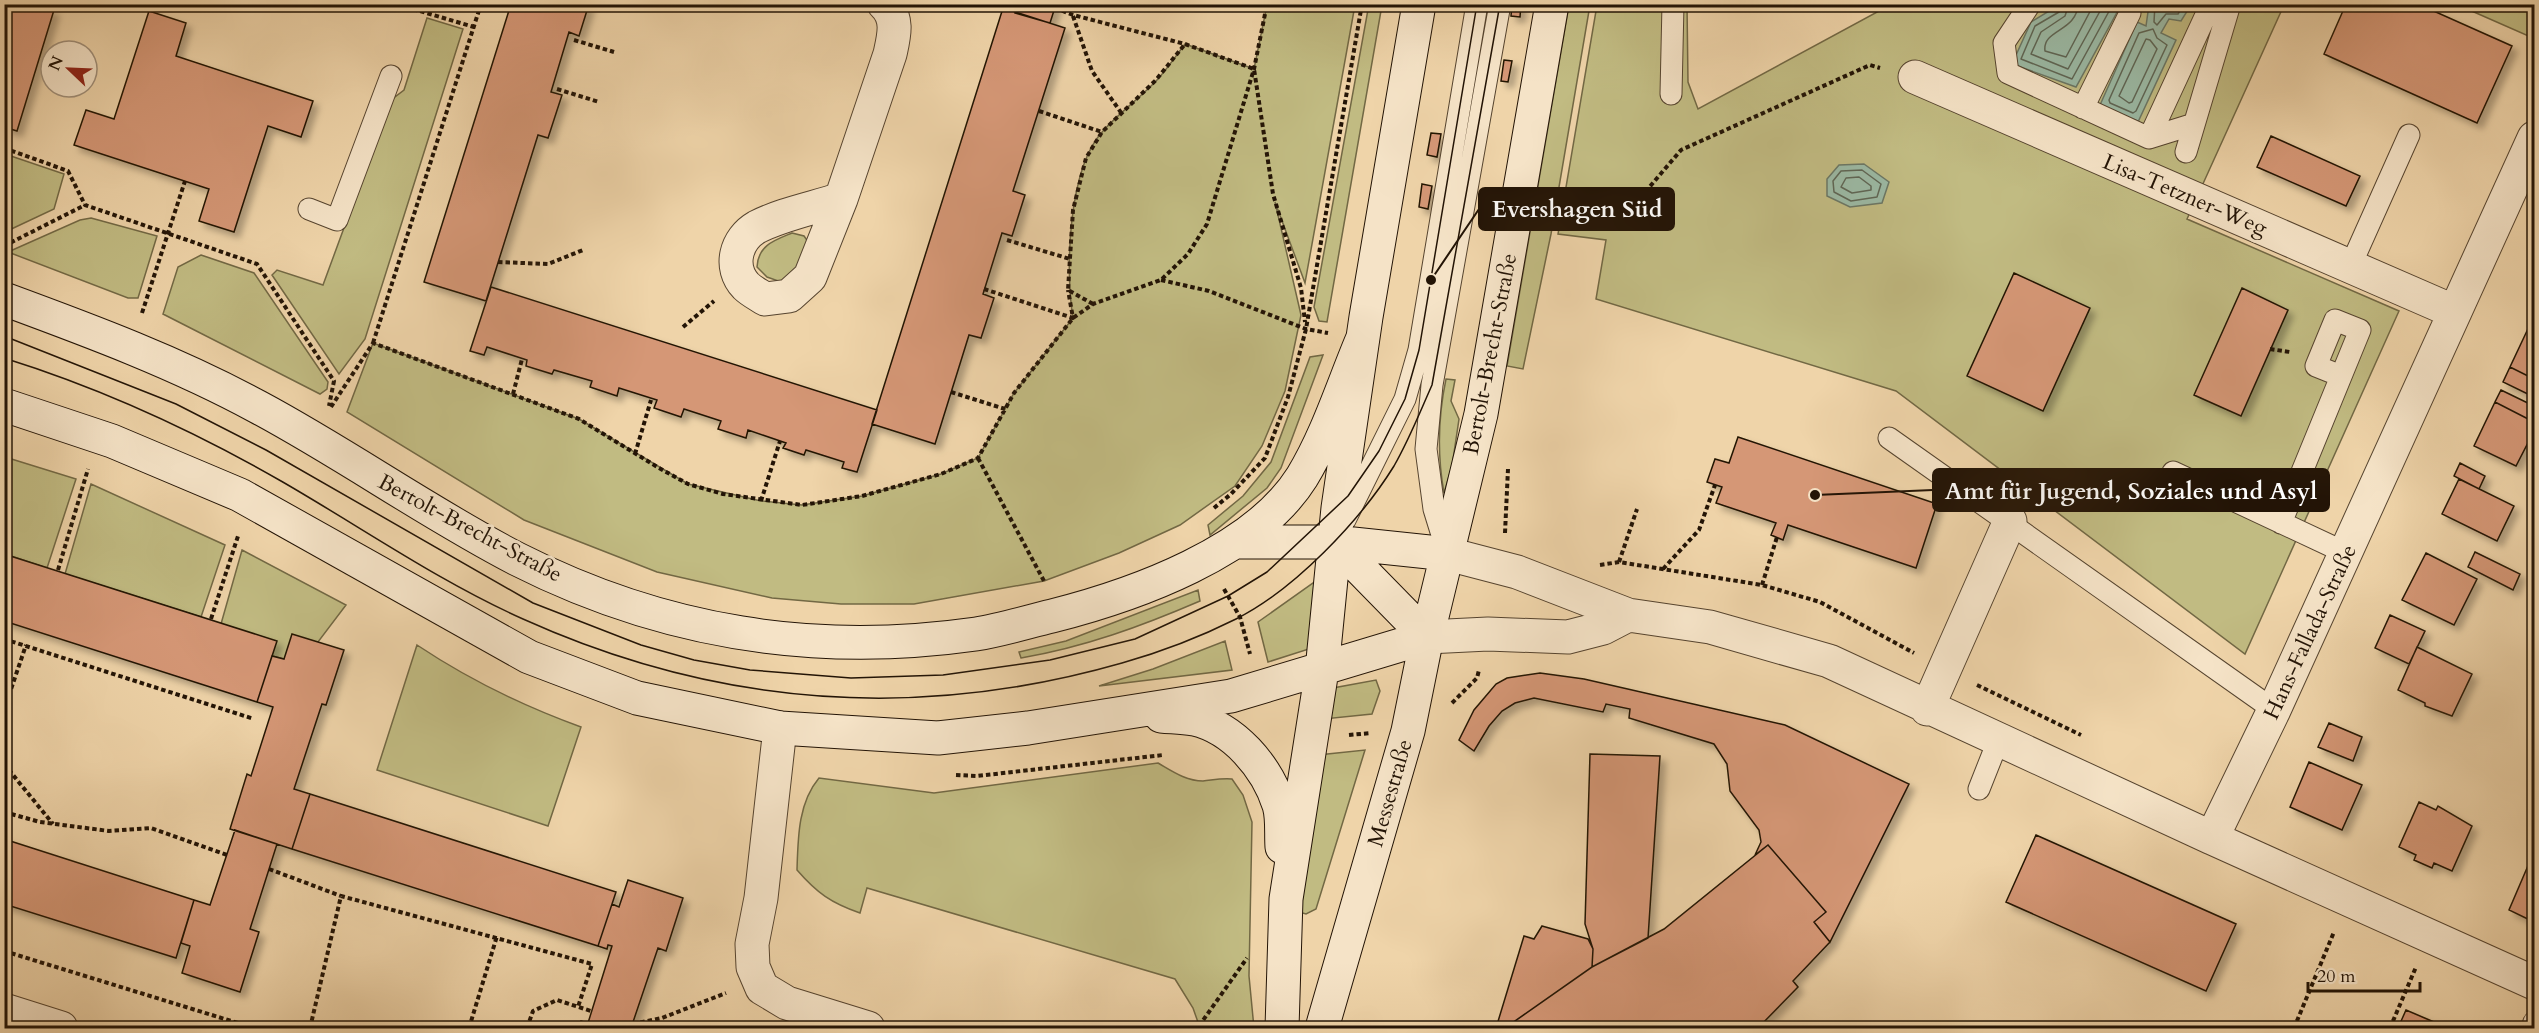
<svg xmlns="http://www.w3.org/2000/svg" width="2539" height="1033" font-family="Cardo,serif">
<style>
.green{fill:#c1bb82;stroke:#726844;stroke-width:1.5}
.water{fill:#9bb9a4;stroke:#6b7765;stroke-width:1.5}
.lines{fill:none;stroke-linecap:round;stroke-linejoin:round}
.shore{stroke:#5f6655;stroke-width:1.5}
.building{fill:#d59776;stroke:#231406;stroke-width:1.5;filter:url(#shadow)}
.lane-casing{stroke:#56442f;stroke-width:23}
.street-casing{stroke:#56442f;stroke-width:35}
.secondary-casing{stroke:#231406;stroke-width:35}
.path{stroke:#231406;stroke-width:4;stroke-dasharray:4.5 3;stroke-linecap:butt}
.lane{stroke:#f5e3c7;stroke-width:21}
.street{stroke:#f5e3c7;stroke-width:33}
.secondary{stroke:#f5e3c7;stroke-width:33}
.tram{stroke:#231406;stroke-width:1.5}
.labels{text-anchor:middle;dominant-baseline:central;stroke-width:6;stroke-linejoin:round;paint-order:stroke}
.street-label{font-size:22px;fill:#231406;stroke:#f5e3c7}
.leader{fill:none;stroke:#231406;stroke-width:2}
.callout-dot{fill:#231406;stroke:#f5e3c7;stroke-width:2}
.callout{fill:#231406;stroke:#231406;stroke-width:2}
.callout-label{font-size:24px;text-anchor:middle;font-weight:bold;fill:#fff}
</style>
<defs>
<filter id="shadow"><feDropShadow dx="5.5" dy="5.5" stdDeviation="3" flood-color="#0004"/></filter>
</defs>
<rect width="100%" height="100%" fill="#efd4a9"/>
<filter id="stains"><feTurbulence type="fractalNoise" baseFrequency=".00333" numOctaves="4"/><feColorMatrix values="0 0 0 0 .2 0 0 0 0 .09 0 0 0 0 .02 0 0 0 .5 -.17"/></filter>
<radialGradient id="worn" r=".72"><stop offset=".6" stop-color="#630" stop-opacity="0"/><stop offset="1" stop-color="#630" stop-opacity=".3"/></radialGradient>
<!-- green -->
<path class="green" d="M1369 4 1382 5 1327 322 1319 321 1314 307Z
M1267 5H1355L1305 283 1275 202 1301 315 1285 391 1262 446 1235 486 1180 525 1119 553 1044 581 914 604H841L772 598 657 572 524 520 347 412 373 343 579 419 688 484 761 501 802 505 862 496 941 474 978 458 1014 393 1073 318C1065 270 1068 168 1103 131 1119 113 1140 98 1157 80 1167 69 1176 56 1185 44L1254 69Z
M1569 5H1590L1551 234 1523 369 1507 366Z
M1597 5H1687L1688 82 1698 109 1890 5H2284L2187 219 2399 311 2245 654 1896 391 1596 299 1606 240 1558 234Z
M2458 5H2534V35L2533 38Z
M427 18 463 29 365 339 339 374 272 275 277 270 323 285 391 100 404 90Z
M5 154 64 174 54 209 5 232Z
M91 218 157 236 138 298H128L8 252 80 220Z
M792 233 804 236 809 243 794 273 781 282 767 277 757 267C758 245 775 240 792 233Z
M201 255 254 273 328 382 327 389 320 394 163 314 178 267Z
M1323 355 1281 468 1267 488 1210 535 1208 525 1243 496 1271 462 1310 357Z
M1446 379 1455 380 1451 401 1459 419 1452 466 1444 493C1437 454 1438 417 1446 379Z
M5 457 76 479 47 568 5 554Z
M91 484 225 545 201 617 65 574Z
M242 550 346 605 318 642 284 659 272 656 221 624Z
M1323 576 1312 648 1268 662 1258 622Z
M1198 590 1200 601C1142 626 1085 647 1021 658L1019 652 1066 641Z
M1225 641 1232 670 1099 686 1153 669Z
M417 645C468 679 523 706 581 727L548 826 377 770Z
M1376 680 1380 691 1372 714 1324 719 1333 688Z
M1365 750 1316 909 1306 914 1299 912 1318 755Z
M1158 763C1172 771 1186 781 1203 781 1213 780 1221 778 1232 779L1243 795 1252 822 1249 976 1254 1028H1200L1193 1008 1175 979 867 888 860 913C831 903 817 893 797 870 798 838 798 803 819 778L934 793Z"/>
<!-- water -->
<path class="water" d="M2059 5H2121L2076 87 2012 64 2031 22Z
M2149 5H2191L2181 21 2169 19 2161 33 2176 40 2138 122 2100 105 2137 22 2146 26Z
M1864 164 1889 182 1882 203 1850 207 1827 196V179L1839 165Z"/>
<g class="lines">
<!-- shore -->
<path class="shore" d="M2061 4 2059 12 2035 26 2021 59 2072 79 2113 4
M2069 4 2065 16 2041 32 2031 54 2068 69 2104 4
M2078 4C2077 32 2042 29 2045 51L2066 57 2094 4
M2155 4 2154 22 2157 25 2166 14H2178L2184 4
M2153 29 2157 38 2167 45 2136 111 2133 113 2110 103 2109 100 2139 33Z
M2146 39 2150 40 2157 49 2132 102 2129 103 2119 96Z
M1862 170 1881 184 1877 197 1851 201 1834 192 1833 181 1841 171Z
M1859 177 1871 186V190L1852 193 1841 187 1846 178Z"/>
</g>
<!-- building -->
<path class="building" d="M4 4H34L54 10 17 131 4 127Z
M511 4H589L579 36 569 32 551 92 562 95 548 138 538 135 486 301 424 282Z
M1018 4H1056L1050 23 1015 13Z
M1512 4H1521L1520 17 1511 16Z
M2346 4H2418L2512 46 2477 123 2324 54Z
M1003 8 1065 28 1013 191 1025 195 1012 236 1002 233 983 294 994 298 981 338 969 335 935 444 872 424Z
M149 11 186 23 176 56 313 101 301 137 268 126 234 232 199 221 209 189 74 145 86 110 114 119Z
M1504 60 1512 61 1508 82 1501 81Z
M1431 133 1441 134 1437 157 1427 155Z
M2271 136 2360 176 2346 206 2257 167Z
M1422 184 1432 186 1428 209 1419 207Z
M2014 273 2090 308 2043 411 1967 376Z
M491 287 877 410 857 472 842 468 844 462 806 450 804 455 783 448 786 443 748 430 746 438 718 429 721 421 684 409 681 417 654 408 657 400 619 388 617 396 590 387 592 381 554 370 552 374 526 366 527 360 487 347 484 355 470 351Z
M2242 288 2288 310 2241 416 2194 395Z
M2534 316V379L2510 367Z
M2510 367 2534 379V397L2503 382Z
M2501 390 2534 406V422L2495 402Z
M2495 402 2534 422V431L2516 466 2474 446Z
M1738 437 1937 504 1916 568 1788 525 1783 540 1771 535 1776 523 1716 503 1722 487 1707 482 1715 459 1729 463Z
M2460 463 2485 476 2479 489 2454 476Z
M2459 479 2514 506 2497 541 2442 514Z
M2475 552 2520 574 2513 590 2468 567Z
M2426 553 2477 579 2454 625 2402 600Z
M4 554 277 641 257 702 4 621Z
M2390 615 2425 631 2409 664 2375 648Z
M292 634 344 650 326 705 322 704 294 789 310 794 292 849 230 829 247 774 251 776 273 707 257 702 272 656 284 659Z
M2417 647 2472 674 2452 716 2425 706V703L2398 690Z
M1540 673 1584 679 1785 725 1909 784 1830 942 1814 922 1826 912 1768 845 1755 855 1761 842 1759 830 1730 791 1727 764 1714 744 1629 718 1630 709 1606 704 1603 712 1534 698 1515 703 1502 711 1489 726 1474 751 1459 740 1474 710 1496 684 1507 678Z
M2329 723 2362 737 2353 761 2318 747Z
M1590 754 1660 756 1648 938 1592 967 1593 949 1585 924Z
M2309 762 2362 785 2342 830 2290 807Z
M310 794 616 892 598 946 292 849Z
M2419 802 2436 810 2438 806 2472 826 2452 871 2434 863 2432 868 2414 860 2416 855 2399 847Z
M235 830 277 844 250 929 259 932 240 992 182 973 190 946 181 943 194 900 210 905Z
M2036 835 2236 924 2206 991 2006 902Z
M4 839 194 900 176 958 4 904Z
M1768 845 1826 912 1814 922 1830 942 1793 981 1798 987 1758 1028H1505L1592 967 1664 929Z
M2533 854 2534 855V922L2509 910Z
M628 880 683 898 666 951 658 948 631 1028H607L588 1023 612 946 608 945 607 949 598 946 612 904 619 907Z
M1542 926 1588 939 1593 949 1592 967 1505 1028H1496L1524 936 1534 939Z
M2406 1010 2448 1028H2398Z
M581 1021 588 1023 607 1028H579Z"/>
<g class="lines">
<!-- lane casing -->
<g class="lane-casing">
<path id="lane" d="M2030 4 2004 43 2008 73 2149 138 2194 124
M1671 94 1673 4
M2083 108 2130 13
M2149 138 2211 4
M2186 152 2230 4
M309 209 337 220 391 76
M2350 267 2409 135
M1889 438 2274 710
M2173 472 2346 553
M1345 520 1405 399 1419 350 1477 4
M2281 523 2360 330 2335 320 2316 366 2341 376
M1446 548 1434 509 1426 449 1432 385 1500 4
M1979 789 1998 741
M2532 1028 2534 1022"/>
</g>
<!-- street casing -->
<g class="street-casing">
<path id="street" d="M1915 77 2455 312
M841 199C814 208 782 214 757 227 736 239 728 267 746 286 751 291 759 295 765 299L789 296 810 277 841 199 890 54C894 36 899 18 884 4
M1448 554 1517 572 1628 615 1710 627 1829 661 2212 838 2274 710 2534 138
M1427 637 1488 634 1568 637 1603 628 1628 615
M1927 709 2010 521
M780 728 761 898 752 944 753 967 762 988 787 1003 868 1028
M2212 838 2534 983
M4 1010 61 1028"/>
</g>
<!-- secondary casing -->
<g class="secondary-casing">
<path id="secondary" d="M4 299C91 331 177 363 258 407 346 454 428 513 517 559 663 633 814 657 976 634 1001 630 1027 622 1052 616 1135 595 1255 552 1302 477 1328 434 1343 385 1362 340
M4 405 112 441 240 495 529 657 637 698 780 728 938 738 1028 728 1231 696 1427 637
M1237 542H1334L1448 554
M1334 542 1427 637
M1161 716C1172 717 1183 717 1194 719 1234 728 1267 767 1279 805 1283 818 1281 834 1282 847
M1282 1028 1286 899 1322 670 1338 508 1366 317 1419 4
M1322 1028 1408 731 1427 637 1481 414 1552 4"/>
</g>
<!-- path -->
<path class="path" d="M1055 8 1073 15 1185 44 1254 69 1273 194 1301 288 1305 322
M413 9 474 27
M1073 16 1092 71 1122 114
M574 40 614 52
M557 89 599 102
M1039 111 1102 132
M4 148 68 171 85 205 257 264 334 381 329 406
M1551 228 1629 211 1681 150 1870 65 1880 68
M1007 240 1070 259
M4 246 85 205
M498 262 548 264 583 250
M1161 280 1209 291 1306 329 1328 333
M984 289 1073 318 1068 290
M1093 304 1068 290 1073 210 1086 158 1102 132 1156 80 1185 44
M142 313 185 181
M683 327 714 301
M373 343 481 4
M2270 349 2290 352
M951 392 1005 409
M513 394 522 359
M331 407 373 343 579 419 659 468 688 484 723 494 802 505 862 496 941 474 978 458 1014 393 1073 318 1093 304 1161 280 1188 254 1207 224 1254 69 1267 4
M635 454 651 400
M978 458 1044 581
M761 501 780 441
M1214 508 1231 494 1265 458 1288 397 1306 329 1362 4
M1505 533 1508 469
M1619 562 1637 509
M1600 565 1619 562 1762 585 1820 602 1914 653
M1663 569 1699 530 1715 485
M58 570 88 469
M1762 585 1777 537
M1224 589 1240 617 1250 654
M211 619 238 536
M4 639 254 719
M1977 685 2081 735
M1452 703 1477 678 1479 670
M4 710 26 645
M1349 735 1371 733
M4 764 53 824
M956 775 977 776 1163 755
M4 812 40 822 109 831 151 828 227 855
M269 869 341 896
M4 951 254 1028
M633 1024 662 1018 726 993
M1199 1026 1247 958
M310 1028 341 896 592 964 578 1007
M469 1028 497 936
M527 1028 533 1011 557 1000 591 1011
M2294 1028 2334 932
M2390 1028 2416 967"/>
<!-- lane -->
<use href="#lane" class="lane"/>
<!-- street -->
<use href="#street" class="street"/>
<!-- secondary -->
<use href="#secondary" class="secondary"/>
<!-- tram -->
<path class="tram" d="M4 336 176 404 266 450 533 603 641 645 694 660 750 670 851 678 943 675 1050 660 1135 639 1228 596 1267 572 1348 496 1379 451 1405 399 1419 350 1477 4
M4 358C100 388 194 431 281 481 361 527 438 581 523 619 718 707 916 722 1122 663 1161 652 1200 637 1236 619 1294 590 1360 521 1394 466 1409 440 1420 412 1432 385L1500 4"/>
</g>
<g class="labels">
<!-- street labels -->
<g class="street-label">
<text transform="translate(2185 195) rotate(23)">Lisa-Tetzner-Weg</text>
<text transform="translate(1490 354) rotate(-79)">Bertolt-Brecht-Straße</text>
<text transform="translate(470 528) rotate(28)">Bertolt-Brecht-Straße</text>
<text transform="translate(2310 632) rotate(-65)">Hans-Fallada-Straße</text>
<text transform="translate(1390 793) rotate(-74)">Messestraße</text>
</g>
</g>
<!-- callouts -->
<path class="leader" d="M1431 280L1479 209M1815 495L1933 490"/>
<g class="callout-dot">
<circle cx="1431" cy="280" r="6"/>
<circle cx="1815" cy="495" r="6"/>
</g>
<g class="callout">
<rect x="1479" y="188" width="195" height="42" rx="6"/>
<rect x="1933" y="469" width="396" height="42" rx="6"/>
</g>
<g class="callout-label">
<text x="1577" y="217">Evershagen Süd</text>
<text x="2131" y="499">Amt für Jugend, Soziales und Asyl</text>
</g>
<!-- margin -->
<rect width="2539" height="1033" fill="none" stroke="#efd4a9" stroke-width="24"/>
<rect x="6" y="6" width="2527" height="1021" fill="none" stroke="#231406" stroke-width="3"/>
<rect x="12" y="12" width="2515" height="1009" fill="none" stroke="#231406" stroke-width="1.5"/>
<!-- north arrow -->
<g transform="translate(69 69) rotate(293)"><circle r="28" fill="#f5e3c7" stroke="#a1907a" stroke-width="1.5"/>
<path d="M0-4.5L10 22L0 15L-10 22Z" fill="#8f2418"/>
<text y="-9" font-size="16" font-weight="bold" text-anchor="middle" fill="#231406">N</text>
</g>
<!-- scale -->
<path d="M2308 982v9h112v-9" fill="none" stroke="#231406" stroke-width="3"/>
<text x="2317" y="982" font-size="18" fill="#231406" stroke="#f5e3c7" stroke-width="4.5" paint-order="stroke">20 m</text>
<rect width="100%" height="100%" filter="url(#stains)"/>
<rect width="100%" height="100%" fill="url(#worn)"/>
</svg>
